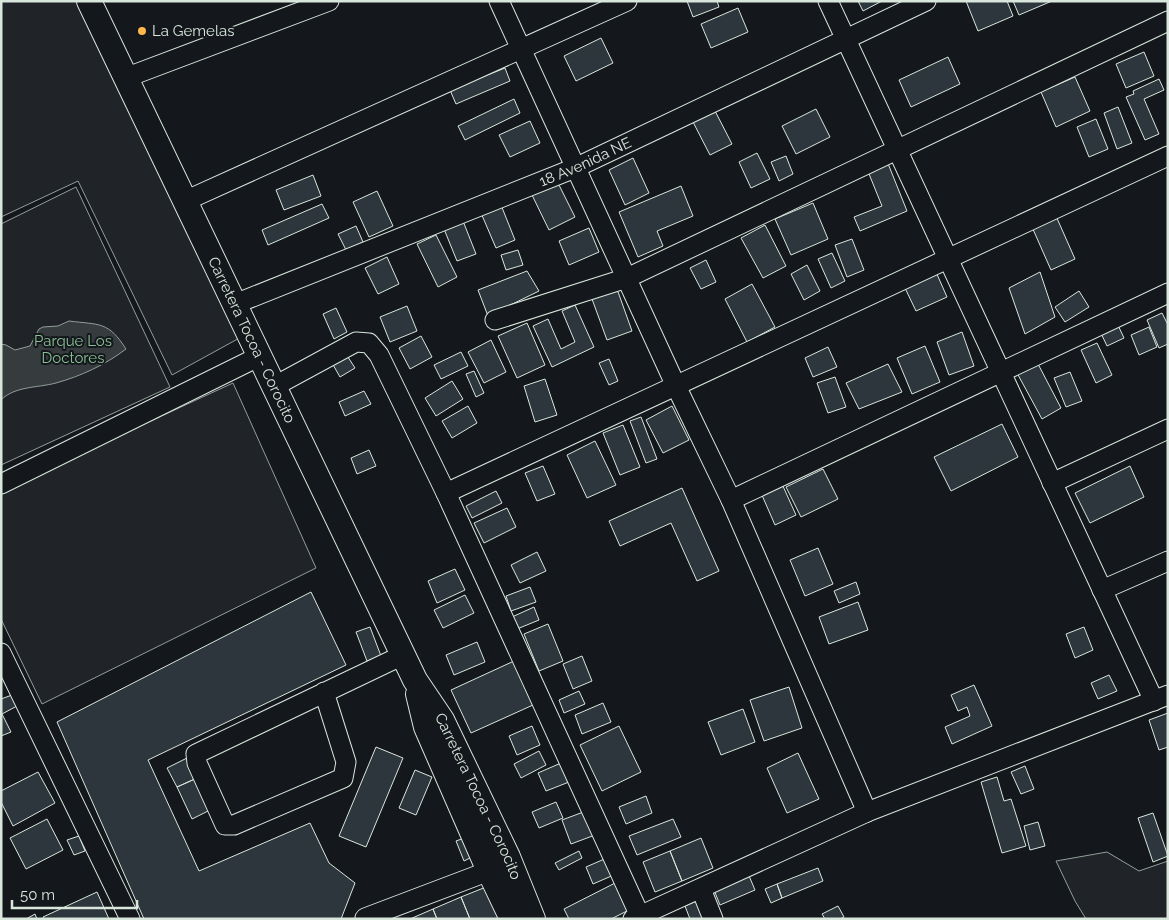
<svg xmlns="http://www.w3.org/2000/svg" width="1169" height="920" font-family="Raleway,sans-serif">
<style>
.green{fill:#202428;stroke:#939e99}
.water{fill:#363b3e;stroke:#939e99}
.building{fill:#2c363c;stroke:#d8e6dc}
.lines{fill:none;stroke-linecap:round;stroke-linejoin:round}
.minor-casing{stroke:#d8e6dc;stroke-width:21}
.major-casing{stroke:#d8e6dc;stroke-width:26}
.minor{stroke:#14181c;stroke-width:19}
.major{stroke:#14181c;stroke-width:24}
.poi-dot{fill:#ffb74d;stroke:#14181c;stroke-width:2}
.labels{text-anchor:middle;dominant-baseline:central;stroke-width:4;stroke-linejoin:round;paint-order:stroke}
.poi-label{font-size:15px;fill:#d8e6dc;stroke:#14181c;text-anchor:start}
.street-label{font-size:15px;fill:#d8e6dc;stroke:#14181c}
.park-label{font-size:15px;fill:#8ac095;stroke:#14181c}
</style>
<rect width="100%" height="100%" fill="#14181c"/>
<!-- green -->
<path class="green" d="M1 1H96L254 330 172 375 78 181 1 217Z
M76 187 170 387 1 465V224Z
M233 383 316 568 42 704 1 619V490Z
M1107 852 1139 871 1168 861V919H1086L1075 901 1056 861Z"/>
<!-- water -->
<path class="water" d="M69 321C100 325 108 321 126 349 105 365 81 376 56 383 37 388 15 386 1 400V344L6 345 15 350 30 346 39 329 43 327 58 326Z"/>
<!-- building -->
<path class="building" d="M687 1H717L719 7 693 17Z
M858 1H882L863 11Z
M966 1H1007L1013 16 978 31Z
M1013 1H1052L1019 15Z
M738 8 748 32 711 48 701 24Z
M601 38 613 63 576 81 564 56Z
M1144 52 1154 76 1126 88 1116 64Z
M948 57 960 84 911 107 899 80Z
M505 68 510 81 456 104 450 90Z
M1075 77 1090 111 1056 127 1041 92Z
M1159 79 1164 90 1144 99 1159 134 1145 140 1126 97 1134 94 1133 91Z
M514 99 520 113 465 140 458 126Z
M1118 107 1132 143 1117 149 1104 113Z
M714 109 732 144 710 155 692 120Z
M816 109 830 137 796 154 782 126Z
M1096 119 1108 149 1089 157 1077 127Z
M530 121 540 143 510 157 499 135Z
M757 153 770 179 751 188 739 162Z
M786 156 793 174 779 181 771 162Z
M633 158 649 193 625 205 609 170Z
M887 161 907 211 860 231 854 217 882 206 867 169Z
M313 175 321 196 284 210 276 190Z
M558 183 575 217 549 230 532 195Z
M681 186 693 216 657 231 663 246 638 257 619 212Z
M377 191 393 226 369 237 353 202Z
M813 203 828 239 791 255 775 219Z
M322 204 329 218 268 245 262 230Z
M501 205 515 240 496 248 481 213Z
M1056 216 1075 259 1051 270 1032 227Z
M463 221 476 254 457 261 444 229Z
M765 225 786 266 763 278 741 238Z
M356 226 363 242 346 250 338 234Z
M589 228 599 252 569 265 559 241Z
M436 235 457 277 438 287 417 244Z
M852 239 864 270 847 277 835 245Z
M518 250 523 265 506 270 501 255Z
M832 253 845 281 831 288 818 259Z
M387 257 399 284 378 294 365 268Z
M706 260 716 282 701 289 690 268Z
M807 265 820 291 804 300 791 274Z
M527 271 539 291 488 316 478 290Z
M936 272 947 297 916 311 904 286Z
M1040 272 1055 317 1025 334 1009 288Z
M752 284 775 327 747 342 725 299Z
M617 289 632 331 607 340 592 299Z
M1079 291 1089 307 1065 322 1055 307Z
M575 305 594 347 552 367 533 326 548 319 561 349 575 342 562 311Z
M407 306 417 331 390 342 380 317Z
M336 308 347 332 334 339 323 314Z
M1162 313 1168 325V344L1159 348 1147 320Z
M1116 321 1124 338 1107 346 1099 329Z
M527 323 545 365 517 378 498 336Z
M1149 327 1157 347 1139 355 1131 335Z
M962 332 974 366 949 375 937 342Z
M421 336 432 357 410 369 399 348Z
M491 340 506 372 484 383 468 352Z
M1097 343 1112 375 1096 383 1081 350Z
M925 346 940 382 912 394 897 358Z
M828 347 837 367 813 377 805 358Z
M461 352 468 366 441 379 434 365Z
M346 354 355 368 340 377 332 363Z
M609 359 618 381 609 385 599 363Z
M1037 362 1061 408 1042 419 1017 373Z
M888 364 902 392 859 409 846 383Z
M474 371 484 393 476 397 466 374Z
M1070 372 1082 401 1066 407 1054 378Z
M835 377 846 407 828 413 817 383Z
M545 379 557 415 535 422 524 386Z
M452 381 463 399 436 416 425 398Z
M364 391 371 404 345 416 339 402Z
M468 406 477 423 452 438 442 421Z
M672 406 689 440 663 453 646 420Z
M641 417 657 459 646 463 630 421Z
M1002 424 1018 457 951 491 934 457Z
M623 425 640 467 620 475 603 433Z
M595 441 616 485 587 498 567 455Z
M369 450 376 466 357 474 351 458Z
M543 466 555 494 537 501 525 473Z
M1130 466 1144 497 1090 523 1075 493Z
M823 469 838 499 801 517 786 487Z
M782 484 796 515 775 525 761 493Z
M682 488 719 571 697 581 671 523 620 546 609 521Z
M496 491 502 503 472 518 466 506Z
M507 508 516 527 484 543 474 523Z
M818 548 833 584 805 596 790 560Z
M537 552 546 571 520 583 511 565Z
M455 569 465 590 437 603 428 581Z
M856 582 860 594 839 603 834 591Z
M530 587 536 602 511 611 506 596Z
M311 592 346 665 148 760 199 871 310 823 329 863 355 883 341 919H144L57 722Z
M465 595 474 613 443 628 434 610Z
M858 602 868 630 829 644 819 617Z
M534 607 539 620 517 629 512 617Z
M548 624 563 661 539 671 524 634Z
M370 627 381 656 367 661 356 632Z
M1084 627 1093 650 1075 658 1066 634Z
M477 642 485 662 454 675 446 655Z
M582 656 592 681 573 689 563 664Z
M514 661 533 705 471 733 451 690Z
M1109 675 1117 691 1098 699 1091 683Z
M974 685 992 726 952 744 945 727 970 716 967 707 958 711 951 695Z
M789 687 802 728 764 741 750 700Z
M579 691 585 704 564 713 559 700Z
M12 695 17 706 2 714 11 732 1 736V699Z
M603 703 611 722 582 734 575 715Z
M743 709 755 742 721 755 708 722Z
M1168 713V747L1159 750 1149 720Z
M532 726 540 745 517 755 509 736Z
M619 726 641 772 602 791 580 745Z
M376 747 403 758 366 847 339 836Z
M539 751 546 765 521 778 514 764Z
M798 753 819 799 787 813 767 768Z
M187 758 197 778 177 787 167 768Z
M561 763 569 782 546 791 538 773Z
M1025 766 1034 789 1021 794 1011 772Z
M415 770 432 777 416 815 399 808Z
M38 772 55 803 13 826 1 802V791Z
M997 777 1004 801 1011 799 1026 846 1002 853 981 782Z
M197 778 212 809 192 819 177 787Z
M646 796 652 813 626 824 619 807Z
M556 802 563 818 539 828 532 812Z
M586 811 595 835 571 844 562 820Z
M1153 813 1168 856 1153 862 1138 818Z
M47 819 63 850 26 869 10 838Z
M673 819 681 837 637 855 629 836Z
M1038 822 1045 846 1030 850 1024 826Z
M79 836 85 851 74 855 67 840Z
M467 837 474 856 464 861 456 841Z
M701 838 713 868 682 881 670 851Z
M579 851 582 858 559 870 555 863Z
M670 851 682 881 655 892 643 862Z
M609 857 616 874 593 884 586 867Z
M818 868 823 881 782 898 777 884Z
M747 871 755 890 720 905 712 885Z
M619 881 633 908 611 919H569L564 909Z
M777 884 782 898 771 903 765 889Z
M486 887 499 919H470L461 897Z
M97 892 109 919H44L43 917Z
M461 897 470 919H437L433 909Z
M699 900 706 919H690L685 906Z
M838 906 844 917 840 919H825L822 914Z
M433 909 437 919H410Z
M35 914 37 919H26Z"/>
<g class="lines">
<!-- minor casing -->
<g class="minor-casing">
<g id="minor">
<path d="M499 1 676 386 731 500 867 812"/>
<path d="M828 1 1154 701"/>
<path d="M125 78 329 1"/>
<path d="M185 201 627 1"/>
<path id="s1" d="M235 304 575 168 926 1"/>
<path d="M495 320 627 278 1168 21"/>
<path d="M273 387 356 342 369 343 379 355 446 493 640 916"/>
<path d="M1052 483 1168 429"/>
<path d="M1 484 260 356"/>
<path d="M446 493 1168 156"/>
<path d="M731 500 1168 293"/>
<path d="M1102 590 1168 561"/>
<path d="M1 653 130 919"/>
<path d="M324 692 346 762 343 778 234 825H225L197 763 196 754 403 655"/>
<path d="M701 889 713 919"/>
<path d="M365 918 489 871"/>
<path d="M633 919 867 812 1168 695"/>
</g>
</g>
<!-- major casing -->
<g class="major-casing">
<g id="major">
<path id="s2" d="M89 1 415 680 442 720 508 857 533 919"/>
<path d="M418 694 426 727 489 871 512 919"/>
</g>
</g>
<!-- minor -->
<use href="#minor" class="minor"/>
<!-- major -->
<use href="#major" class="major"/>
</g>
<!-- markers -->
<circle class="poi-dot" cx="142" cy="31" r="5"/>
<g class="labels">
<!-- poi labels -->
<g class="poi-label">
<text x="152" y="31">La Gemelas</text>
</g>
<!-- street labels -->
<g class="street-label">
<text stroke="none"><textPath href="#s1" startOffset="378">18 Avenida NE</textPath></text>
<text stroke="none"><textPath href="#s2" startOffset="376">Carretera Tocoa - Corocito</textPath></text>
<text stroke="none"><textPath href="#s2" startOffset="886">Carretera Tocoa - Corocito</textPath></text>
</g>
<!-- park labels -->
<g class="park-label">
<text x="73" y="341">Parque Los<tspan x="73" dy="17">Doctores</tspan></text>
</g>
</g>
<!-- border -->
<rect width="1169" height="920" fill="none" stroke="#d8e6dc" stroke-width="5"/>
<!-- scale -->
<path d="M12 900v8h125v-8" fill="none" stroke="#d8e6dc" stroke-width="2.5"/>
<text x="20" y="900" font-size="15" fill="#d8e6dc" stroke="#14181c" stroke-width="4" paint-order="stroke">50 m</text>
</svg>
